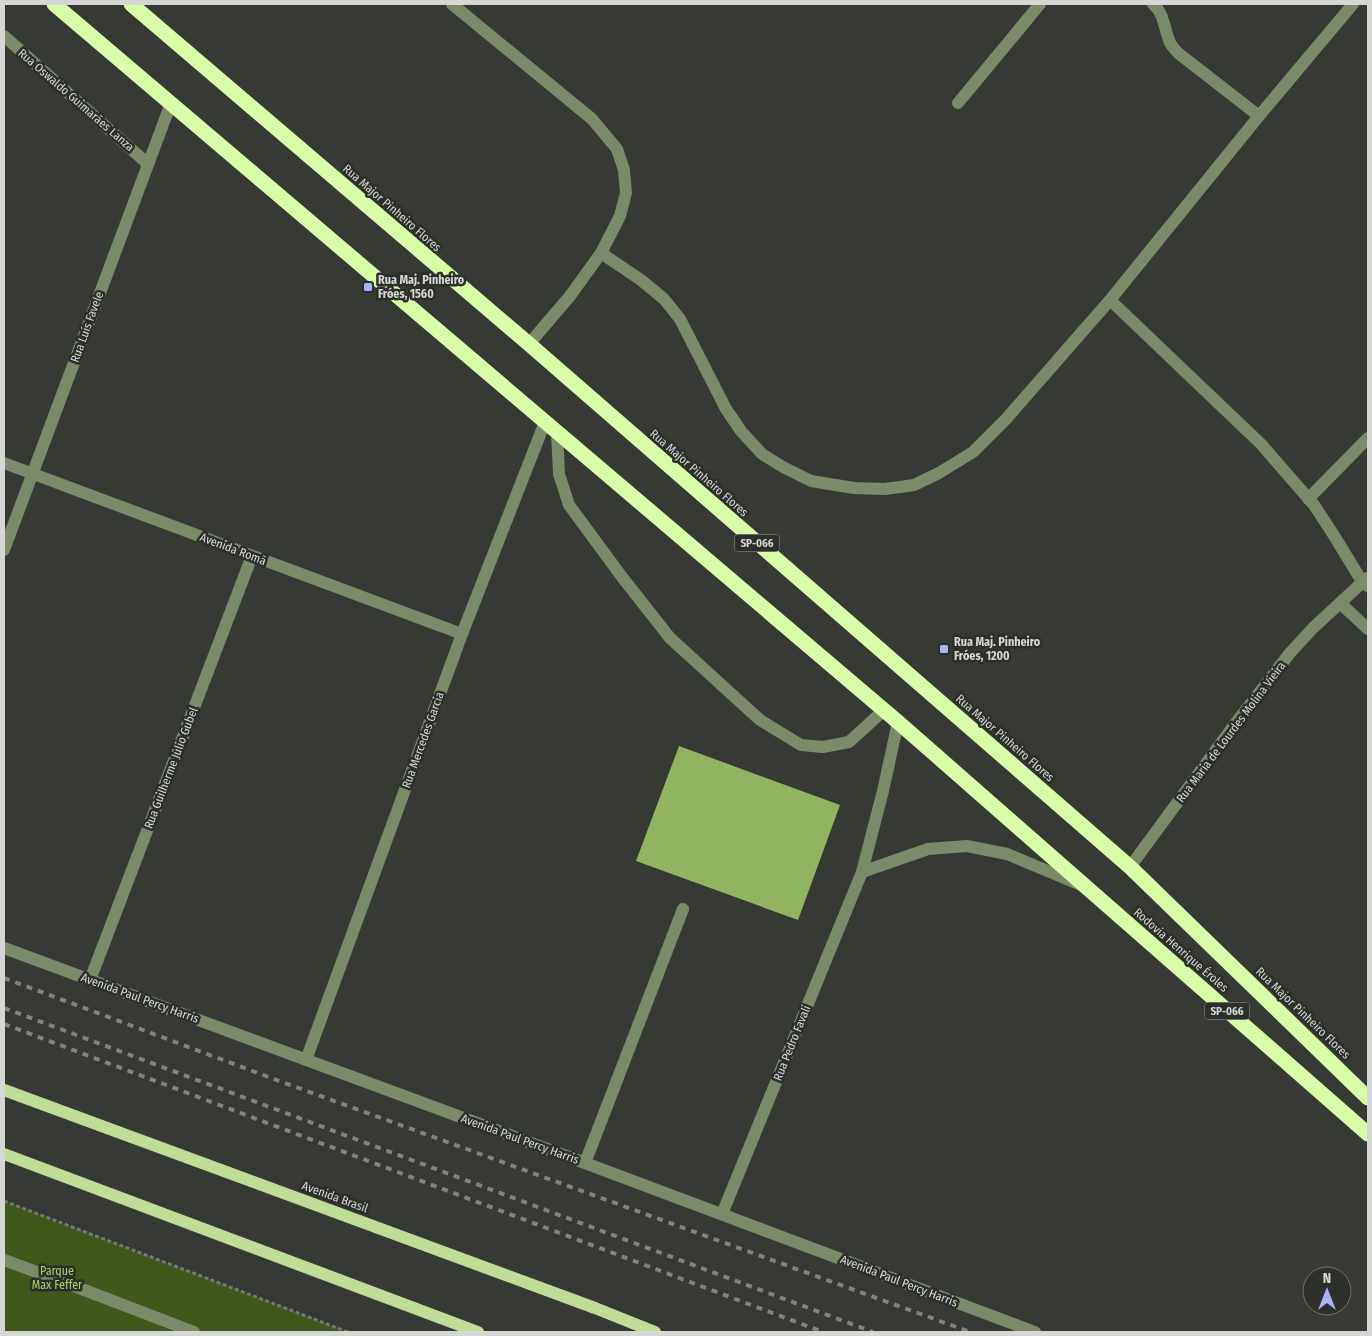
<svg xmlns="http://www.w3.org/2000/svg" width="1372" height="1336" font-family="'Fira Sans Condensed',sans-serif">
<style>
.green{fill:#41581c}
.building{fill:#91b461}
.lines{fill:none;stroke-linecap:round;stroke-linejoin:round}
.path{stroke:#767874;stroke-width:3;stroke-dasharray:4 2.5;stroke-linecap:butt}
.minor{stroke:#7b8b69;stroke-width:12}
.major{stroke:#bedd96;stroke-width:12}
.highway{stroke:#d8fda8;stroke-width:15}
.rail{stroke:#80837e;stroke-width:4;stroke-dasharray:6 6;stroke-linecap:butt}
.poi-dot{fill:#a7b1fc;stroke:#2c2f2a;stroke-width:2}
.labels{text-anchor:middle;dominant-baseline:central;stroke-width:5;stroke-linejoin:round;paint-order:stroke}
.shield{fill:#2c2f2a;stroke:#a3a5a1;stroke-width:1}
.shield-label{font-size:11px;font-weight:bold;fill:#d6d7d4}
.street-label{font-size:12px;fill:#d6d7d4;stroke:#2c2f2a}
.poi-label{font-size:12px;font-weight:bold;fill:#d6d7d4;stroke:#2c2f2a;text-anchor:start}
.park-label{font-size:12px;fill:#a7d366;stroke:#2c2f2a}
</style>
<rect width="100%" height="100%" fill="#363934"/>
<!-- green -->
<path class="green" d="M4 1201 348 1332H4Z"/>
<!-- building -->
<path class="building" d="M679 746 840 805 798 920 636 861Z"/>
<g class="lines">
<!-- path -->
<path class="path" d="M4 1201 348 1332"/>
<!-- minor -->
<path class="minor" d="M452 4 592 119 617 149 624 170 626 193 620 216 601 253 570 296 529 344
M1153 4C1164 13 1164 28 1169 40 1170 45 1175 49 1178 53L1259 116
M4 36 148 164
M958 103 1040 4
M601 253 641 280 664 299 680 319 726 409 741 431 762 454 783 467 811 481 854 488 885 489 914 485 939 473 973 452 1007 418 1110 300 1259 116 1353 4
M1110 300 1261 444 1314 505 1333 534 1363 583 1368 586
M557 432 559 474 569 505 622 577 670 638 760 720 801 745 823 747 849 742 884 710
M4 463 462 634
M1308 499 1368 438
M4 550 171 103
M1340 603 1368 629
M1130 867 1235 724 1290 653 1313 628 1367 578
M862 872 928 849 967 846 1007 854 1081 885
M4 948 585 1163 1035 1332
M90 980 252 556
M306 1060 462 634 545 422
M585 1163 683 909
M722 1214 862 872 883 791 898 722
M4 1260 53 1278 194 1332"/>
<!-- major -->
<path class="major" d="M4 1090 595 1308 655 1332
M4 1154 478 1332"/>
<!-- highway -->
<path class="highway" d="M54 4 898 722 1368 1134
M131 4 529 344 1130 867 1368 1098"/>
<!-- rail -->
<path class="rail" d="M4 978 282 1082 970 1332
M4 1008 873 1332
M4 1024 823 1332"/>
</g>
<!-- markers -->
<g class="poi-dot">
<rect x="363" y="282" width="10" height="10" rx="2.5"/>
<rect x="939" y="644" width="10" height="10" rx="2.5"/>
</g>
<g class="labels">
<!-- shield labels -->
<g class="shield">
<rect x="734.5" y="534.5" width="45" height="17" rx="4"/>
<rect x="1204.5" y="1002.5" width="45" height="17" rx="4"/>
</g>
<g class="shield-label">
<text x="757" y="543">SP-066</text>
<text x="1227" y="1011">SP-066</text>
</g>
<!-- street labels -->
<g class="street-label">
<text transform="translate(76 100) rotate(41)">Rua Oswaldo Guimarães Lanza</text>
<text transform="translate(392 208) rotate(41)">Rua Major Pinheiro Flores</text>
<text transform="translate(87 327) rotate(-70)">Rua Luís Favele</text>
<text transform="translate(699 473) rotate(41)">Rua Major Pinheiro Flores</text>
<text transform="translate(233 549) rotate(21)">Avenida Romã</text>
<text transform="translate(1231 732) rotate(-53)">Rua Maria de Lourdes Molina Vieira</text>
<text transform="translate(1005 738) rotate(41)">Rua Major Pinheiro Flores</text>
<text transform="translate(423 740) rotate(-70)">Rua Mercedes Garcia</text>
<text transform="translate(171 768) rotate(-69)">Rua Guilherme Júlio Gubel</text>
<text transform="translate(1181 950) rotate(41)">Rodovia Henrique Éroles</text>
<text transform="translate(140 998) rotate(20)">Avenida Paul Percy Harris</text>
<text transform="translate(1303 1013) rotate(44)">Rua Major Pinheiro Flores</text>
<text transform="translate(792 1043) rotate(-68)">Rua Pedro Favali</text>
<text transform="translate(520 1139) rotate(20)">Avenida Paul Percy Harris</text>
<text transform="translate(335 1197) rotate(20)">Avenida Brasil</text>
<text transform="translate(899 1281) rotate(21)">Avenida Paul Percy Harris</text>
</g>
<!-- poi labels -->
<g class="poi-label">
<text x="378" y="280">Rua Maj. Pinheiro<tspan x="378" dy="14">Fróes, 1560</tspan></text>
<text x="954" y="642">Rua Maj. Pinheiro<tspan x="954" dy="14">Fróes, 1200</tspan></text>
</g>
<!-- park labels -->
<g class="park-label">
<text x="57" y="1271">Parque<tspan x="57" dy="14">Max Feffer</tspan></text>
</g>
</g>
<!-- border -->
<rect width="1372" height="1336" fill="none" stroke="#d6d7d4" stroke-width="10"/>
<!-- north arrow -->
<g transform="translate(1327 1291)"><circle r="24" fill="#2c2f2a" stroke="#70726e"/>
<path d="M0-4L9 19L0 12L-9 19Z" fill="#a7b1fc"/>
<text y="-8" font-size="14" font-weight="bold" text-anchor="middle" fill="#d6d7d4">N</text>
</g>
</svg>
